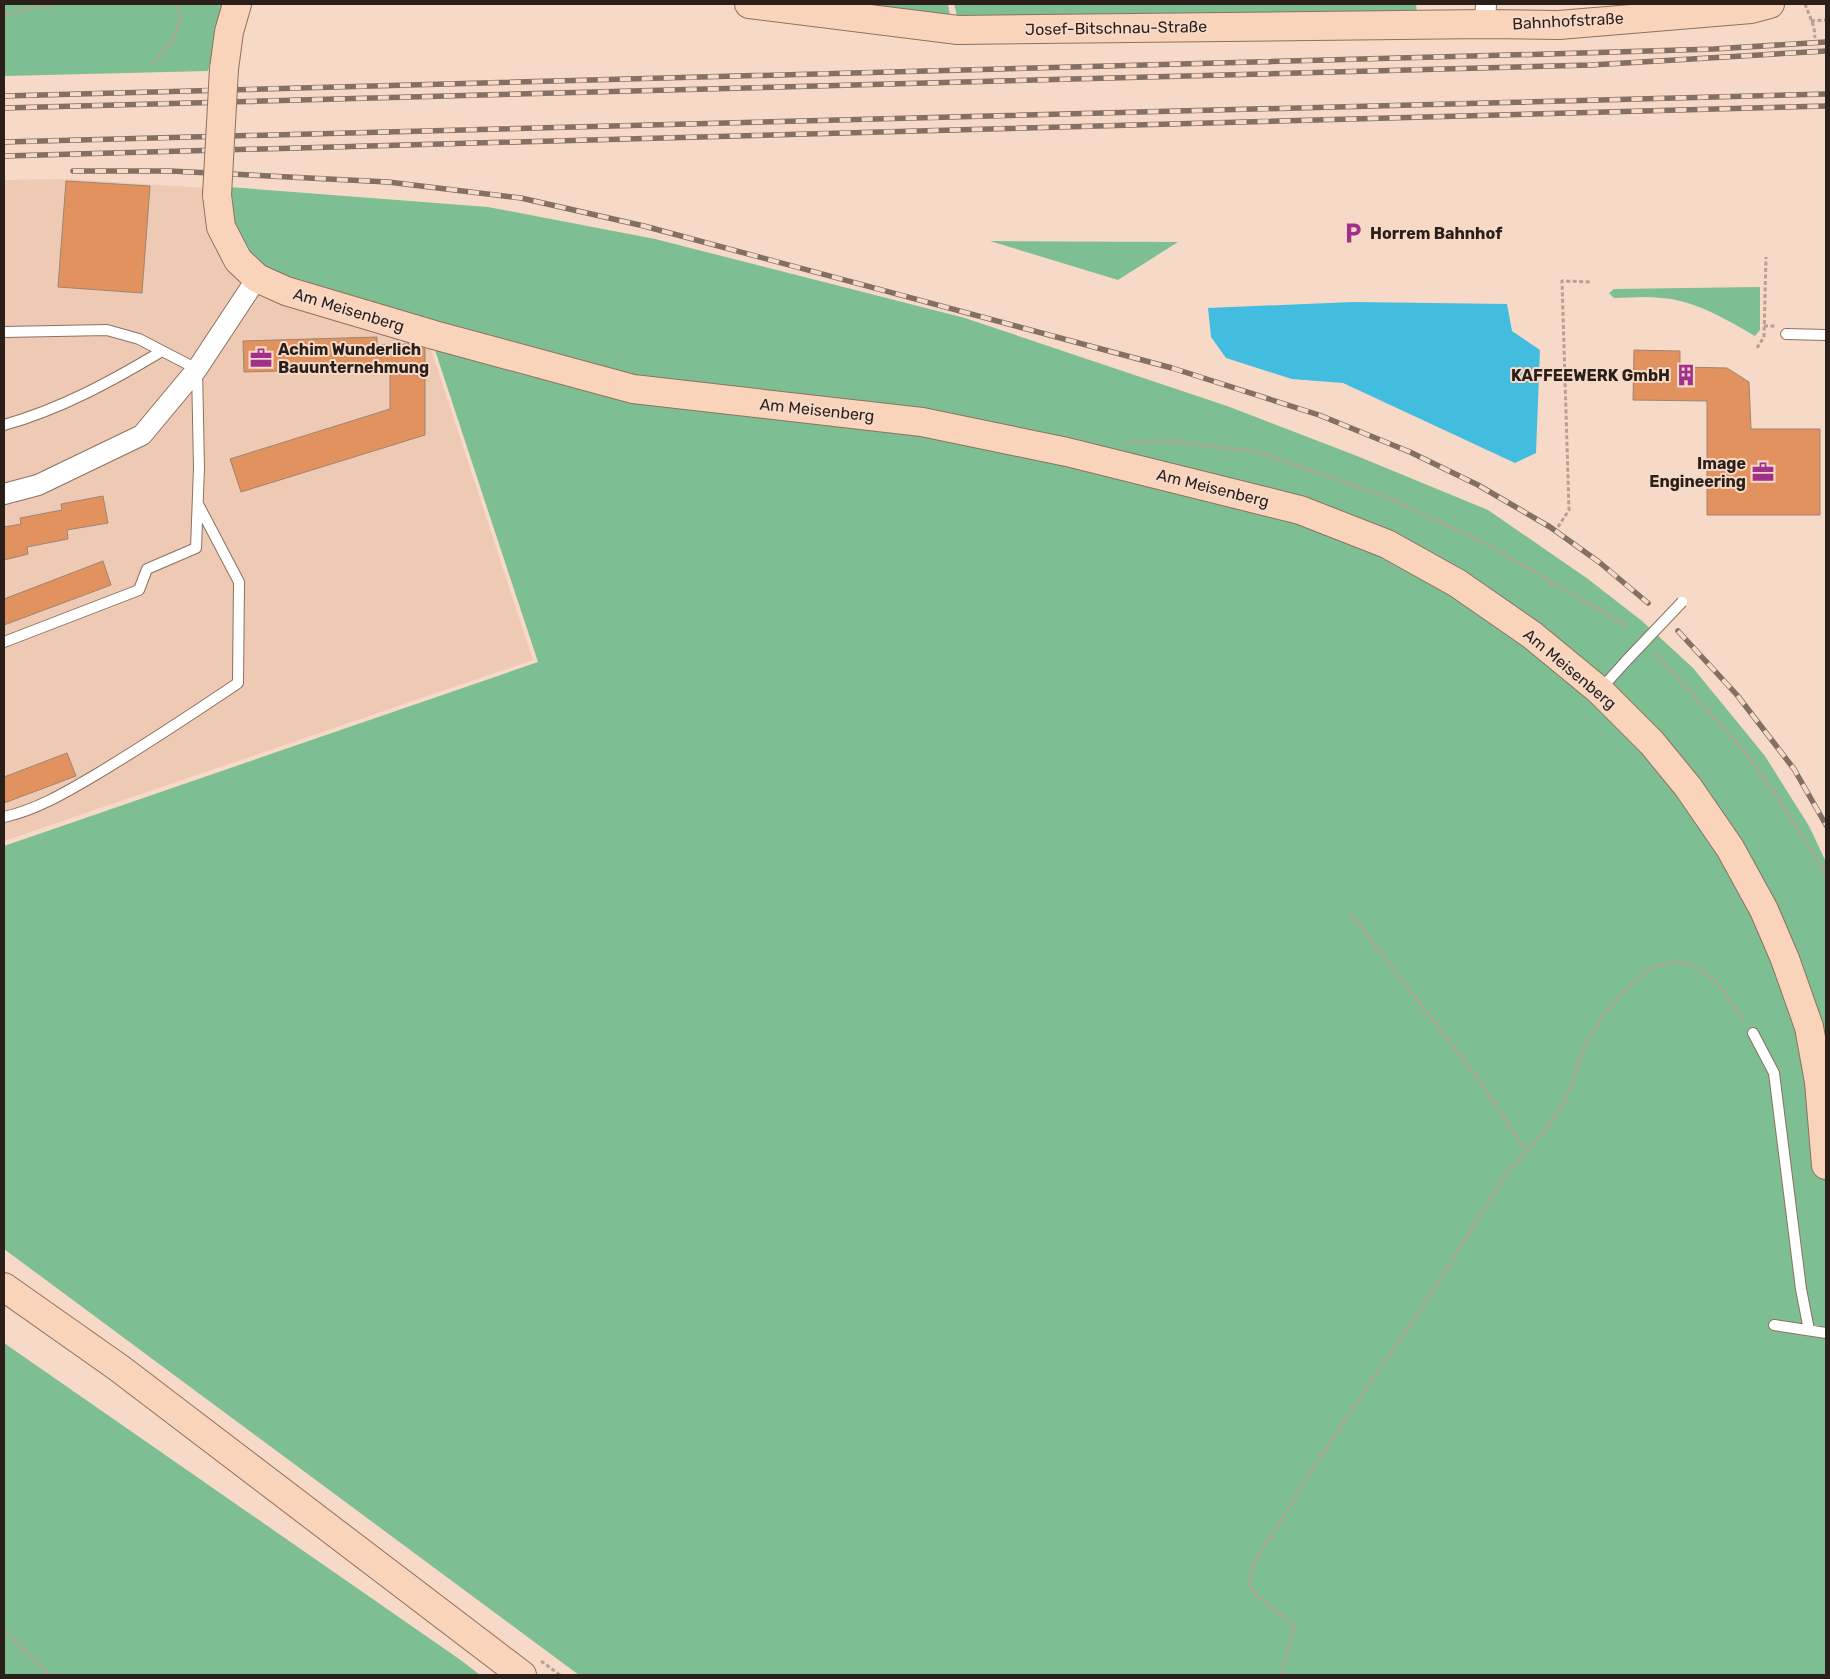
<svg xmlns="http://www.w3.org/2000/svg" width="1830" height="1679" font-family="Rubik,sans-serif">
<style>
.built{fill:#eecab5}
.green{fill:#7dbf92}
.water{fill:#42bde0}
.building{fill:#e1925e;stroke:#9f8473}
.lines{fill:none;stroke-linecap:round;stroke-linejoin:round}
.lane-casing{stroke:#8c7161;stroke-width:12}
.street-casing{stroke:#8c7161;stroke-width:22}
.secondary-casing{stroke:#8c7161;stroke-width:30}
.path{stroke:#b8a091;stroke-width:3;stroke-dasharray:4 2.5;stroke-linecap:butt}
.lane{stroke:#fff;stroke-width:10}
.street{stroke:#fff;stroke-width:20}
.secondary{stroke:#f9d4bb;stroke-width:28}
.rail-casing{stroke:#837065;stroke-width:5.5}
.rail{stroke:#f7d9c7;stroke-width:4;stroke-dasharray:11;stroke-linecap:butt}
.lane-bridge-casing{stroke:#8c7161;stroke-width:12;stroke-linecap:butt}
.secondary-bridge-casing{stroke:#8c7161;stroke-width:30;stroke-linecap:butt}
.lane-bridge{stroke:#fff;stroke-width:10}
.secondary-bridge{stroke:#f9d4bb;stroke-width:28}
.labels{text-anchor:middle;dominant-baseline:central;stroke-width:4;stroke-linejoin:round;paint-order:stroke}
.street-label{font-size:16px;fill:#2a1f19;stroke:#f7d9c7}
.poi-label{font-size:16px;font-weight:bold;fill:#2a1f19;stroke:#f7d9c7;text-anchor:start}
</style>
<rect width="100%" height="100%" fill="#f7d9c7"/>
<!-- built -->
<path class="built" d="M67 179 206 188 428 340 533 660 4 841V180Z"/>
<!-- green -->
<path class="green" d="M4 4H225L208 71 4 76Z
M804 4H948L951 22Z
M954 4H1416L1418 21 959 24Z
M229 187 488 207 655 239 965 318 1227 406 1357 456 1488 510 1588 579 1642 621 1693 668 1765 756 1809 826 1826 862V1675H579L4 1249V846L538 662 431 338 285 282 251 260 229 214Z
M990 241 1178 242 1118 280Z
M1760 287V330L1755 336C1727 320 1695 300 1661 298 1646 296 1629 298 1614 298L1609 293 1614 289Z
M4 1343 462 1661 480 1675H4Z"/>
<!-- water -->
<path class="water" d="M1353 302 1507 304 1512 331 1540 350 1536 453 1515 463 1343 383 1292 379 1226 358 1211 337 1208 308Z"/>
<!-- building -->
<path class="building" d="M66 181 150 186 142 293 58 287Z
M377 337V345L409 344 425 349V435L241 492 230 459 390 409V368L244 372 243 341Z
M1634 350 1680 351V367L1727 368 1749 382 1751 429H1820V515H1707V401L1633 400Z
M103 496 108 523 67 530 68 539 27 547 28 554 4 560V527L21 524 20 518 62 510 61 504Z
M103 561 111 585 4 625V599Z
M67 753 76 776 4 803V777Z"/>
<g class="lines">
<!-- lane casing -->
<g class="lane-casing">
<path id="lane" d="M4 332 107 330 139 339 197 369 199 468 196 548 147 569 139 590 4 642
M1786 334 1826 335
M4 425C61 409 112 381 162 351
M1600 690 1626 661
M4 817C37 810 68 791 97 774 145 745 192 714 238 683L239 582 198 504
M1753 1033 1774 1073 1801 1289 1809 1330
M1774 1325 1826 1333"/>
</g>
<!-- street casing -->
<g class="street-casing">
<path id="street" d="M1485 24 1486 4
M4 494 38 485 142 435 197 369 257 278"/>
</g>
<!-- secondary casing -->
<g class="secondary-casing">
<path id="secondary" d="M749 4 958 30 1485 24 1559 25 1751 9 1770 4
M224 69 229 32 237 4
M217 195 221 227 238 260 257 278 286 291 434 335 633 389 922 422 1067 452 1300 510 1387 544 1457 583 1532 635 1600 691 1652 743 1688 787 1730 848 1764 910 1785 959 1809 1027 1819 1082 1826 1165
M4 1287 119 1368 522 1675"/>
</g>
<!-- path -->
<path class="path" d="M1805 4 1814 27 1815 38
M4 14 56 4
M1811 21 1826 20
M153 62C168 51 188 23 177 4
M1764 326H1776
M1757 348 1764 337 1766 257
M1129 442H1174L1258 452 1385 496 1488 545 1627 626
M1558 527 1569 510 1562 281 1592 282
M1656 654 1740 746 1782 804 1826 873
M1351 914 1479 1080 1525 1150
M4 1630 49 1675
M541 1661 560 1675
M1281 1675 1294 1631 1292 1624 1257 1596 1249 1583 1253 1564 1325 1450 1432 1292 1506 1174 1552 1122 1568 1093 1584 1048 1601 1018 1622 993 1645 972 1656 966 1679 962 1693 965 1717 982 1745 1022"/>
<!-- lane -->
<use href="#lane" class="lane"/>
<!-- street -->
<use href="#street" class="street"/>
<!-- secondary -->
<use href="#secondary" class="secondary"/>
<!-- rail casing -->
<g class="rail-casing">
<path id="rail" d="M4 96 1548 54 1714 49 1826 42
M4 108 1591 65 1826 51
M4 142 1826 94
M4 156 1826 106
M73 171H170L388 182 521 198 644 226 1172 368 1319 415 1410 452 1478 485 1550 527 1599 562 1648 603
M1678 631 1737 695 1794 769 1826 825"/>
</g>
<!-- rail -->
<use href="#rail" class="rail"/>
<!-- lane-bridge casing -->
<g class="lane-bridge-casing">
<path id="lane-bridge" d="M1626 661 1682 602"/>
</g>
<!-- secondary-bridge casing -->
<g class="secondary-bridge-casing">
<path id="secondary-bridge" d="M217 195 224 69"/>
</g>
<!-- lane-bridge -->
<use href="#lane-bridge" class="lane-bridge"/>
<!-- secondary-bridge -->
<use href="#secondary-bridge" class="secondary-bridge"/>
</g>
<!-- icons -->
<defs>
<g id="parking-bare" transform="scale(1.725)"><path d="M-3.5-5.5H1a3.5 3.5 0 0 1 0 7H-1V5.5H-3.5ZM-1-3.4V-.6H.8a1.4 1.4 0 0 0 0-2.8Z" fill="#a2308b" stroke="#f7d9c7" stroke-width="2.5" paint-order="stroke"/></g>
<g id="office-bare" transform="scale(1.725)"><path d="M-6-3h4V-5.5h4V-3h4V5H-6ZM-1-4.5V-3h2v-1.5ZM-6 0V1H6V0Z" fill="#a2308b" stroke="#f7d9c7" stroke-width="2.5" paint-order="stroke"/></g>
<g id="building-bare" transform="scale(1.725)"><path d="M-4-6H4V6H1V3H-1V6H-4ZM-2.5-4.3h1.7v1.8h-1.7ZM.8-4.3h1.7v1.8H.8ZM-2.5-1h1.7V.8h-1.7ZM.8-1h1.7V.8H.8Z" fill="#a2308b" stroke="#f7d9c7" stroke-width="2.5" paint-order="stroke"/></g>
</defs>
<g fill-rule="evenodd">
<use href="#parking-bare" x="1353" y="233"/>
<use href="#office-bare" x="261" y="358"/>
<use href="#building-bare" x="1686" y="375"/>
<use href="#office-bare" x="1763" y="472"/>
</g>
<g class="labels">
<!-- street labels -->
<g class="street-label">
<text transform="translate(1568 21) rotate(-3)">Bahnhofstraße</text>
<text transform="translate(1116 28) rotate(-1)">Josef-Bitschnau-Straße</text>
<text transform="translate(349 310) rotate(17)">Am Meisenberg</text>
<text transform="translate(817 410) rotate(6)">Am Meisenberg</text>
<text transform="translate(1213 488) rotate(14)">Am Meisenberg</text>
<text transform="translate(1570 669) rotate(40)">Am Meisenberg</text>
</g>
<!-- poi labels -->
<g class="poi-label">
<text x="1370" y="233">Horrem Bahnhof</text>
<text x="278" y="349">Achim Wunderlich<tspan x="278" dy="18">Bauunternehmung</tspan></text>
<text x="1670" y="375" text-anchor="end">KAFFEEWERK GmbH</text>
<text x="1746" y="463" text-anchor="end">Image<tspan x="1746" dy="18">Engineering</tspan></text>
</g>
</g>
<!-- border -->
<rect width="1830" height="1679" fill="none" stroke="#2a1f19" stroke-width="10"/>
</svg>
